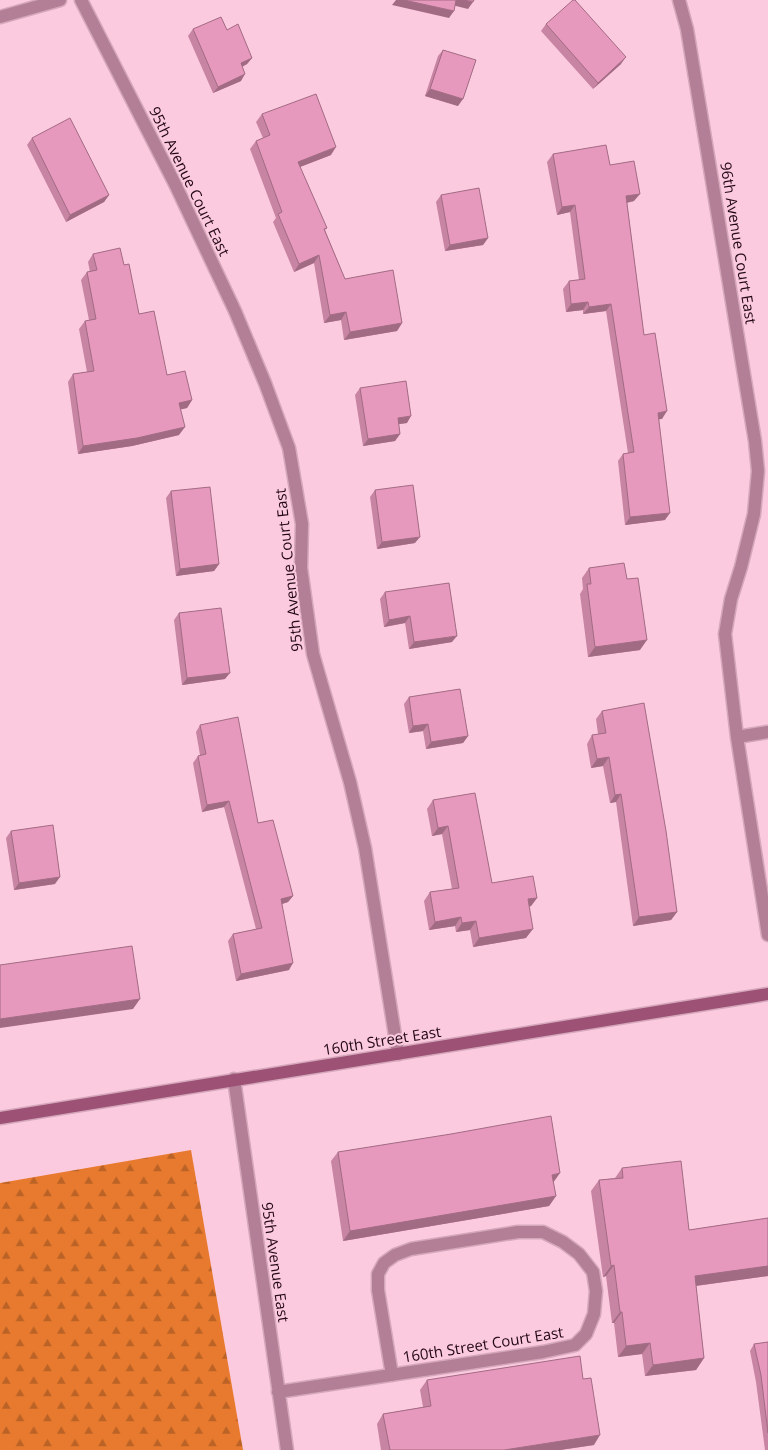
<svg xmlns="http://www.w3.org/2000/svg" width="768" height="1450" font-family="'Open Sans',sans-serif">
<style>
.forest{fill:url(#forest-firs)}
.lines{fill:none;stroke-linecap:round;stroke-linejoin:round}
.minor-casing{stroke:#d5a7bb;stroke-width:15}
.secondary-casing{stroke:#d5a7bb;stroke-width:15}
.minor{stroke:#b37f96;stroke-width:12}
.secondary{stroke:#9c5175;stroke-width:12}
.wall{fill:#c784a3}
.shaded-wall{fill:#a26b84}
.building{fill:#e799bd;stroke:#a26b84}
.labels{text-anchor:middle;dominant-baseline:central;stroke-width:4;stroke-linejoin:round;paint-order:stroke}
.street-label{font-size:15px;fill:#220715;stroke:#fccadf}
</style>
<defs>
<pattern id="forest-firs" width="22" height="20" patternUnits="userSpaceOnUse" patternTransform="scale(1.25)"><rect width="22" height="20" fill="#e77a2e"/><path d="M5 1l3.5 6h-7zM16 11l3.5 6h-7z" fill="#bb6226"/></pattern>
</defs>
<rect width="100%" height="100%" fill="#fccadf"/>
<!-- forest -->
<path class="forest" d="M191 1150 243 1450H0V1183Z"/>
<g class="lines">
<!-- minor casing -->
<g class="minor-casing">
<path id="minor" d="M81 0 175 184 235 311 265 383 289 448 302 524 301 568 313 654 350 782 365 848 398 1054
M679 0 687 29 755 441 758 471 754 514 741 567 731 599 725 634 737 737 768 935
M0 17 60 0
M737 737 768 732
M234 1079 287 1450
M278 1392 543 1352 575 1345 586 1334 594 1314 596 1291 593 1272 579 1254 563 1242 543 1232H518L411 1249 395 1255 384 1263 378 1274V1290L392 1375"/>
</g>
<!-- secondary casing -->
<g class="secondary-casing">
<path id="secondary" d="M0 1118 768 994"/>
</g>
<!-- minor -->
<use href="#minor" class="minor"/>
<!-- secondary -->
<use href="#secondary" class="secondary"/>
</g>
<!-- wall -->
<path class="wall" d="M546 24 621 64 593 89 541 31Z
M193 29 227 30 252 58 247 64 242 67 241 81 213 93 188 36Z
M443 50 458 106 425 96 438 56Z
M262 114 331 155 300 167 327 228 325 230 345 279 402 323 397 331 344 340 341 320 324 323 314 263 294 272 273 222 276 218 250 149 256 141 263 138 256 122Z
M32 138 109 195 104 202 66 222 27 145Z
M553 154 610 165 634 201 627 203 644 335 662 419H659L665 520 625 525 618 461 623 454 628 453 606 311 583 314V310L566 312 563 289 569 281 579 280 570 212 557 215 547 162Z
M441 195 488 238 483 245 445 251 436 202Z
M93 254 124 265 139 314 167 375 192 400 187 408 181 409 179 435 132 446 78 454 68 382 73 374 87 372 79 329 85 321 89 320 81 280 87 272H90L88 262Z
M360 388 407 423 398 424 400 434 395 441 363 446 355 395Z
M375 490 415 543 377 549 370 497Z
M171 491 219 564 214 571 176 576 166 498Z
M589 568 627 579 640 650 588 657 580 594 583 589 582 578Z
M385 592 452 642 409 649 405 623 384 627 380 599Z
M179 613 225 679 182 685 174 620Z
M409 697 468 736 463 743 426 749 423 731 409 733 404 704Z
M602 711 677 912 671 920 633 926 616 802 610 803 603 766 591 768 587 744 592 735 598 734 596 719Z
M200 725 258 823 293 896 288 902 282 904 289 970 236 981 228 941 233 934 256 929 224 807 202 812 193 763 198 756 200 755 196 732Z
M433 800 492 883 537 898 531 906 529 907 526 938 473 947 470 930 456 932 455 926 429 930 424 901 430 892 452 889 442 834 432 836 427 809Z
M11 831 55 884 14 890 6 838Z
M338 1152 553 1183 556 1196 549 1206 343 1241 331 1161Z
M622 1168 689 1230 768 1218V1276L696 1286 704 1358 696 1370 645 1376 642 1354 618 1357 614 1323H612L606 1276 603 1277 591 1191 599 1180 615 1178Z
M768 1342V1450H765L756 1382 750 1351 754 1344Z
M427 1380 594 1445 560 1450H381L377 1424 383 1414 423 1407 420 1390Z"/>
<!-- shaded-wall -->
<path class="shaded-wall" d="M396 0H404L454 11 449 18 392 5Z
M456 0H463L473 2 468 9 452 5Z
M626 57 621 64 593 89 598 83Z
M252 58 247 64 236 70 241 63Z
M245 74 241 81 213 93 218 87Z
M430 89 463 99 458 106 425 96Z
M336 147 331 155 292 170 298 162Z
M640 194 634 201 620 204 626 196Z
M109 195 104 202 66 222 70 215Z
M575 205 570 212 557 215 562 207Z
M488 238 483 245 445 251 450 245Z
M319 255 314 263 294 272 299 264Z
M588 302 583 310 566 312 571 304Z
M611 304 606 311 583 314 589 307Z
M346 312 341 320 324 323 330 315Z
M402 323 397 331 344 340 350 332Z
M192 400 187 408 174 411 179 403Z
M667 411 662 419 653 420 658 413Z
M411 416 407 423 393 425 398 418Z
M185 427 179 435 132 446 78 454 83 446Z
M400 434 395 441 363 446 368 439Z
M670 513 665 520 625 525 630 517Z
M420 537 415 543 377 549 382 542Z
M219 564 214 571 176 576 180 569Z
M410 616 405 623 384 627 389 620Z
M457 636 452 642 409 649 414 642Z
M647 640 640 650 588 657 595 647Z
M230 673 225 679 182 685 187 678Z
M428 724 423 731 409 733 413 726Z
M468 736 463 743 426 749 431 742Z
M609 757 603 766 591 768 597 759Z
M621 794 616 802 610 803 615 795Z
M229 801 224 807 202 812 207 805Z
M448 826 442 834 432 836 438 828Z
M60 877 55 884 14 890 19 883Z
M293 896 288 902 276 906 281 899Z
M537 898 531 906 521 908 528 899Z
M677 912 671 920 633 926 639 917Z
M461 917 455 926 429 930 435 922Z
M476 921 470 930 456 932 462 923Z
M533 929 526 938 473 947 479 938Z
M293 963 289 970 236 981 241 974Z
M140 999 133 1009 0 1028V1019Z
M560 1173 553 1183 552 1175Z
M556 1196 549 1206 343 1241 350 1231Z
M614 1265 606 1276 603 1277 611 1266Z
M768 1266V1276L687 1287 695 1276Z
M620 1312H622L614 1323H612Z
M650 1343 642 1354 618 1357 626 1346Z
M704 1358 696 1370 645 1376 653 1365Z
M600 1435 594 1445 560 1450H504Z"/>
<!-- building -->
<path class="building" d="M404 0H456L454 11Z
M463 0H474L473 2Z
M573 0H575L626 57 598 83 546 24Z
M221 17 227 30 238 24 252 58 241 63 245 74 218 87 193 29Z
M443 50 476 60 463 99 430 89Z
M316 94 336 147 298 162 327 228 324 229 345 279 393 270 402 323 350 332 346 312 330 315 319 255 299 264 278 214 282 212 256 141 270 135 262 114Z
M70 118 109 195 70 215 32 138Z
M606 145 610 165 634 161 640 194 626 196 644 335 655 333 667 411 658 413 670 513 630 517 623 454 634 452 611 304 589 307 588 302 571 304 569 281 585 279 575 205 562 207 553 154Z
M479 188 488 238 450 245 441 195Z
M120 248 124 265 129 264 139 314 154 311 167 375 185 371 192 400 179 403 185 427 137 438 83 446 73 374 94 371 85 321 96 319 87 272 97 270 93 254Z
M406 381 411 416 398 418 400 434 368 439 360 388Z
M413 485 420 537 382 542 375 490Z
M210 487 219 564 180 569 171 491Z
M624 563 627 579 638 578 647 640 595 647 587 584H591L589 568Z
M449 583 457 636 414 642 410 616 389 620 385 592Z
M221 608 230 673 187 678 179 613Z
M460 689 468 736 431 742 428 724 413 726 409 697Z
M644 703 666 831 677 912 639 917 621 794 615 795 609 757 597 759 592 735 606 733 602 711Z
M238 717 258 823 273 820 293 896 281 899 293 963 241 974 233 934 262 928 229 801 207 805 198 756 206 754 200 725Z
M475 793 492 883 533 876 537 898 528 899 533 929 479 938 476 921 462 923 461 917 435 922 430 892 459 888 448 826 438 828 433 800Z
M53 825 60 877 19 883 11 831Z
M132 946 140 999 0 1019V965Z
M551 1116 560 1173 552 1175 556 1196 350 1231 338 1152 451 1134Z
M681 1161 689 1230 768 1218V1266L695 1276 704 1358 653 1365 650 1343 626 1346 622 1312H620L614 1265 611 1266 599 1180 623 1178 622 1168Z
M768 1342V1433L761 1375 754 1344Z
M580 1356 583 1379 591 1378 600 1435 504 1450H390L383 1414 431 1406 427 1380Z"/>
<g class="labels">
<!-- street labels -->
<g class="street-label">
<text transform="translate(190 181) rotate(64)">95th Avenue Court East</text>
<text transform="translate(739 243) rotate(81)">96th Avenue Court East</text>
<text transform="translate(288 570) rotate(-96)">95th Avenue Court East</text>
<text transform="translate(382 1040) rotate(-9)">160th Street East</text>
<text transform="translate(276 1262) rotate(82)">95th Avenue East</text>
<text transform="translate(483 1344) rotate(-9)">160th Street Court East</text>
</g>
</g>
</svg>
